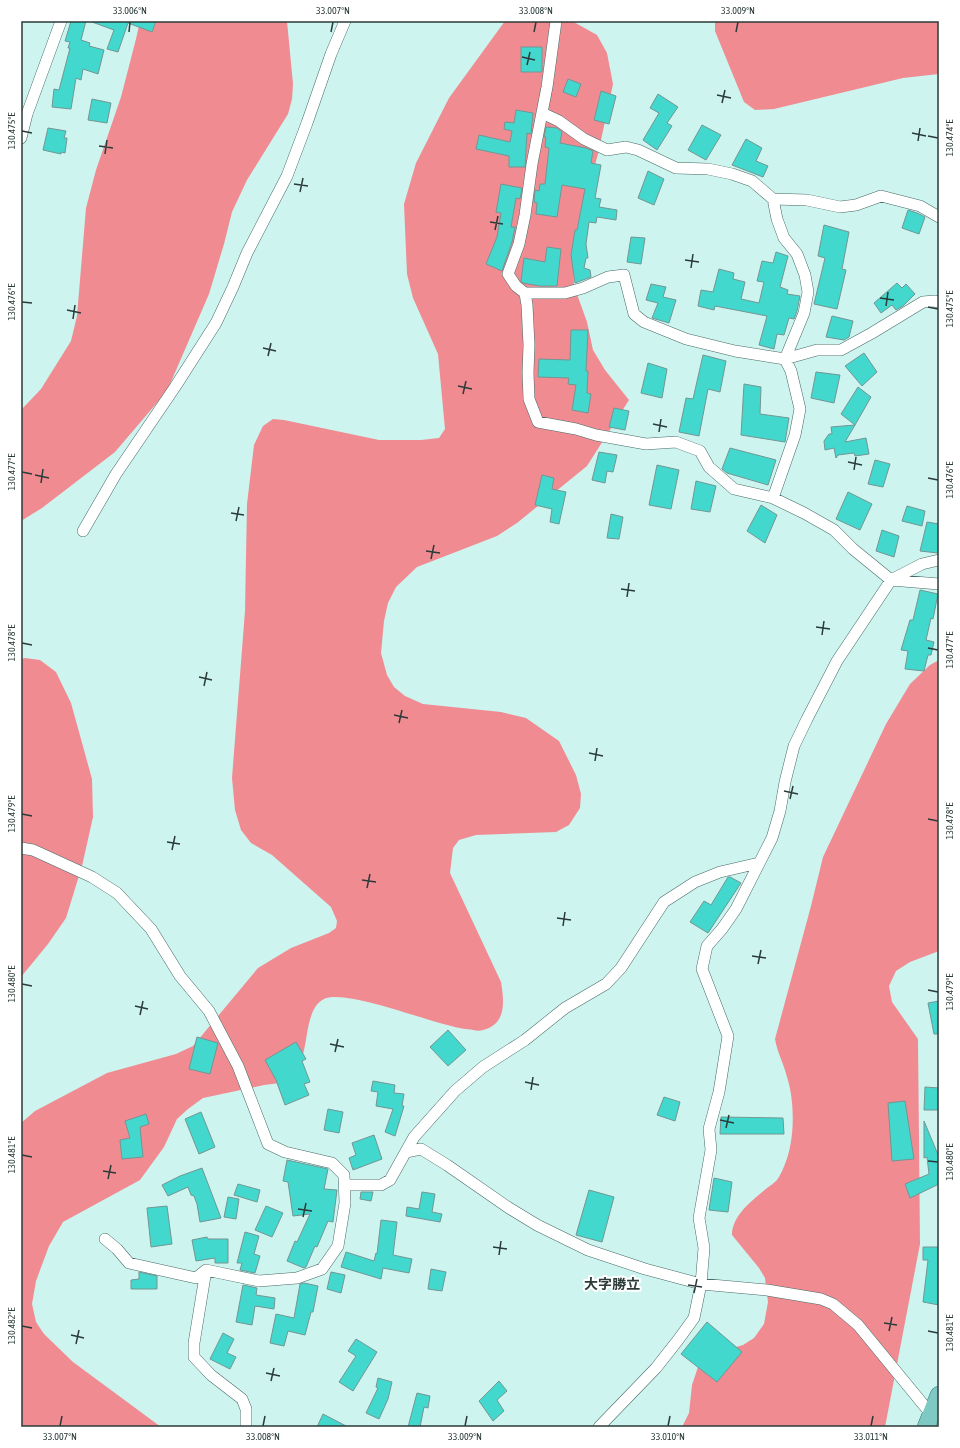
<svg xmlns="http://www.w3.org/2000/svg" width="960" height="1448" font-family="'Asap Condensed','Noto Sans JP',sans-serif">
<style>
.forest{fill:#f18b92}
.building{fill:#43d8ce;stroke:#729693}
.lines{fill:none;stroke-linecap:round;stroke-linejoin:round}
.minor-casing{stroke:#476a66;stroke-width:12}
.primary-casing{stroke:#2b7f79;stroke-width:18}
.minor{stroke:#fff;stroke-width:11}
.primary{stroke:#80c8c4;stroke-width:17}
.ticks{fill:none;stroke:#2b3b39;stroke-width:1.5}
.labels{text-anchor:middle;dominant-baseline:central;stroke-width:4;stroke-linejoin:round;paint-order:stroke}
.quarter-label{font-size:14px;font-weight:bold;fill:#2b3b39;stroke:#fff}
.neatline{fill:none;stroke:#2b3b39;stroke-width:1.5}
.ticks-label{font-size:10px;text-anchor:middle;fill:#2b3b39}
</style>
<rect width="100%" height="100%" fill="#cdf4ef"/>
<!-- forest -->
<path class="forest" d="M140 21H287L293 84 292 99 288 114 247 180 232 212 224 244 209 294 167 391 115 452 42 508 21 521V410L41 389 71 341 77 316 86 208 96 170 121 97 136 39Z
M505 21H572L597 35 607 53 613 84 598 154 573 243 574 286 587 322 593 350 605 370 629 400 587 466 517 523 497 536 417 567 396 587 388 603 384 621 381 653 387 675 394 687 405 696 423 704 501 712 526 718 559 741 576 775 581 794 580 808 569 825 556 832 476 835 459 840 453 848 450 873 501 982C504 1001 507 1024 483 1030 478 1032 471 1029 465 1029 435 1025 346 988 324 999 307 1007 308 1038 303 1054 300 1063 286 1076 280 1083L264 1085 203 1098 188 1109 177 1119 164 1147 140 1180 63 1222 49 1246 36 1281 32 1304 36 1322 44 1334 73 1362 161 1427H21V1123L35 1111 107 1073 176 1054 193 1046 258 968 291 948 329 933 336 928 337 921 331 907 272 855 251 843 241 830 235 810 232 778 245 611 247 504 254 445 263 426 273 419 284 420 379 440H421L439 438 445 429 438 354 413 298 407 274 404 204 416 163 449 98Z
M715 21H939V74L903 78 774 109 755 110 744 102 715 31Z
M25 658 40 660 56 672 71 703 92 779 93 817 82 866 66 918 48 944 21 977V659Z
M939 660V951L910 962 896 971 889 986 892 1002 918 1039 920 1244 885 1427H682L689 1413 692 1385 700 1361 705 1356 743 1345 754 1338 764 1324 768 1302 765 1278 759 1268 732 1235C732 1215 753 1200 767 1188 770 1186 774 1183 777 1180 780 1176 783 1169 785 1164 795 1140 795 1102 787 1077 784 1064 777 1052 775 1039L811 906 823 857 886 724 910 684 930 665Z"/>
<!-- building -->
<path class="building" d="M71 21H86L81 40 90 43 89 46 104 50 98 74 83 69 81 80 76 78 71 109 52 107 54 89 59 90 70 48H68L70 42 65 41Z
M92 21H156L152 32 128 23 118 52 107 49 114 30 92 22Z
M521 47H542V72H521Z
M568 79 581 84 576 97 563 92Z
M601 91 616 96 609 124 594 120Z
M658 94 678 107 667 123 672 126 657 150 643 140 659 113 650 108Z
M92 99 111 103 107 123 88 120Z
M516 110 533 113 531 134 527 133 525 167H509V156L476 149 479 135 510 142 512 131 504 129 505 122 514 123Z
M702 125 721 135 706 160 688 150Z
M546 127 557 128 562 132 560 143 586 148 593 151 591 163 601 165 595 198 601 199 599 207 617 210 616 220 597 217 596 223 589 222 586 244 588 258H586L584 268 590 270 591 277 575 283 571 255 575 230H577L585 189 562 185 557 217 536 214 537 203 534 202 535 190 539 191 540 184H545L549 148 545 147 546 137H544Z
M48 128 66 131 64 138H67L65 153 61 152V154L43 150Z
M746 139 762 148 756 161 768 166 763 177 732 165Z
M648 171 664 179 654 205 638 198Z
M501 184 522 188 520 199 516 198 511 227H515L512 242 502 271 486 264 497 237 501 213 496 212Z
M908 210 917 213 925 217 919 234 902 228Z
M824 225 849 232 842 269 846 270 837 309 814 304 825 258 818 256Z
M631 237 645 238 641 264 627 262Z
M547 247 561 249 557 286H540L523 283 521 281 524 258 545 262Z
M776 252 788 256 780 287 788 290 787 294 800 296 797 311 794 319 789 318 784 335 777 334 774 349 759 345 767 316 715 306 714 310 698 306 701 290 713 292 719 269 734 273 733 279 745 282 741 299 759 303 764 282 757 281 762 261 773 263Z
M897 283 902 288 906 284 915 294 903 306 896 310 892 305 881 313 874 303Z
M651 284 666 287 663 297 676 300 669 323 652 318 658 303 646 300Z
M832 316 853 321 849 337 844 340 826 337Z
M571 330H588L586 371H588L587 393 591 394 588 413 572 410 576 385 568 384 569 378 538 377 539 359 570 360Z
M864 353 877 372 862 386 845 366Z
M703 355 726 361 720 392 708 389 699 436 679 432 686 398 693 399Z
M648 363 667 369 662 398 641 393Z
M816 372 840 375 834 403 811 398Z
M744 384 761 387 760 414 789 418 785 442 741 435Z
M858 387 871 397 855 425 841 414Z
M614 408 629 411 625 430 609 427Z
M855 425 845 442 866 438 869 454 855 456 854 453 838 455 836 458 834 448 825 450 824 441 829 434H832L831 427Z
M730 448 776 460 768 485 727 473 722 469Z
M599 452 617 455 613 472 607 471 605 483 592 480Z
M875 460 890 464 883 487 868 484Z
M657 465 679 470 671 509 649 505Z
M542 475 554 478 552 489 566 492 559 524 550 522 552 509 535 505Z
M696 481 716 486 710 512 691 509Z
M848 492 872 504 860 530 836 519Z
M761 505 777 515 765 543 747 531Z
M907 506 925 511 922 526 902 521Z
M611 514 623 517 619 539 607 538Z
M927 522 939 524 938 553 920 551Z
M882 530 899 536 894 557 876 551Z
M920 590 938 594 933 619 931 618 926 640 934 642 931 655H928L924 671 905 669 908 651 901 650 910 620H913Z
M728 877H730L741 883 708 933 690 922 704 901 711 905Z
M939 1001V1034H934L928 1003Z
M448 1030 466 1050 448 1066 430 1047Z
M197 1037 218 1043 210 1074 189 1069Z
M296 1042 306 1059 302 1061 310 1082 304 1084 309 1095 285 1105 276 1080 265 1060Z
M373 1081 395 1085 394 1093 404 1094 402 1106H404L395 1136 385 1132 393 1109 376 1106 378 1092 371 1091Z
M925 1087 939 1088V1110H924Z
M664 1097 680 1102 675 1121 657 1115Z
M905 1101 914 1159 892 1161 888 1103Z
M328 1109 343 1112 339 1133 324 1130Z
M201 1112 215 1147 199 1154 185 1119Z
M146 1114 149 1124 140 1127 143 1157 122 1159 120 1140 130 1138 125 1121Z
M721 1117 783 1118 784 1134H720Z
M924 1121 939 1157V1184L910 1198 905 1184 929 1174 927 1157 924 1158Z
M374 1135 382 1159 353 1170 349 1158 356 1155 352 1143Z
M287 1160 328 1169 324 1189 337 1190 333 1222 328 1221 317 1247 315 1246 306 1267 304 1268 287 1261 295 1241 297 1242 310 1214 293 1216 288 1182 283 1181Z
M202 1168 221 1218 200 1222 197 1204 194 1196 191 1195 188 1187 168 1196 162 1185 180 1176Z
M714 1178 732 1182 728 1212 709 1210Z
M238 1184 260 1190 257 1202 234 1195Z
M589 1190 614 1197 602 1242 576 1235Z
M361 1192H373L371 1201 360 1199Z
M422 1192 435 1194 432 1212 442 1214 440 1222 406 1216 407 1207 419 1209Z
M228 1197 239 1199 236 1219 224 1217Z
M167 1206 172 1244 151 1247 147 1208Z
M266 1206 283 1213 272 1237 255 1230Z
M381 1220 397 1222 393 1255 412 1259 409 1273 383 1268 381 1279 341 1267 346 1252 374 1261 376 1253 377 1254Z
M245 1232 259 1236 254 1254 260 1256 255 1273 240 1270 242 1263H237Z
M207 1237 208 1239H228V1263H215V1258L196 1261 192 1240Z
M923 1247H939V1305L923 1302 928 1260H923Z
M431 1269 446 1272 442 1291 428 1289Z
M139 1272 157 1276V1289H131V1280L139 1279Z
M331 1272 345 1275 341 1293 327 1289Z
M304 1283 318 1286 313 1312H311L305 1335 288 1331 284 1346 270 1343 276 1314 294 1318 300 1284Z
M243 1285 257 1288 256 1295 275 1298 274 1309 255 1306 252 1325 236 1322Z
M707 1322 742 1352 717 1382 681 1354Z
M223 1333 234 1339 227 1353 236 1357 230 1369 210 1359Z
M356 1339 377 1352 353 1391 339 1382 356 1356 348 1351Z
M378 1378 392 1382 388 1399 379 1419 366 1413 378 1388 376 1387Z
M499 1381 507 1391 497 1400 504 1411 493 1421 479 1401Z
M417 1393 430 1396 428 1408 424 1407 420 1427H408Z
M323 1414 348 1427H317Z"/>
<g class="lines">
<!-- minor casing -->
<g class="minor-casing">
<path id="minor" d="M556 21 547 87 532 164 525 215 519 244 508 274 516 286 525 293H565L583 288 608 277 624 275 634 314 644 322 686 339 735 351 785 359 817 350H841L872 333 923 302 934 301 939 302
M542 113 559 121 584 139 607 150 626 147 638 150 676 168 708 169 732 174 752 181 773 199 807 200 840 207 856 205 881 196 920 206 939 217
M21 138 27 114 61 21
M525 293 527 305 529 345 528 373 529 399 538 422 576 429 596 435 646 444 676 442 700 451 709 467 734 489 773 498 804 513 834 530 853 549 891 580 922 564 939 560
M773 498 795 435 800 409 791 371 785 359 804 313 808 292 805 275 797 254 784 238 777 219 773 199
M83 531 116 474 175 387 216 323 233 287 247 253 287 176 307 123 331 54 345 21
M21 848 33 850 92 877 117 893 151 929 180 976 209 1011 238 1066 268 1144 285 1152 332 1163 344 1175 345 1203 338 1246 322 1269 297 1278 259 1281 206 1270
M406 1152 421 1149 447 1165 509 1208 537 1225 588 1250 645 1269 701 1284 767 1290 821 1299 833 1304 858 1325 931 1414
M345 1185H381L390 1180 414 1137 455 1091 483 1067 525 1040 565 1008 606 984 621 968 664 902 695 882 720 872 759 863
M105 1239 117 1249 129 1263 196 1278 206 1270
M206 1270 194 1343V1357L211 1375 242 1399 246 1409V1427
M599 1427 656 1368 678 1340 694 1318 701 1284 704 1248 699 1218 711 1150 709 1129 719 1092 728 1036 702 969 707 946 722 929 736 909 772 838 780 811 785 782 794 746 807 719 837 661 891 580 939 584"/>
</g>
<!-- primary casing -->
<g class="primary-casing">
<path id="primary" d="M926 1427 939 1395"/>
</g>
<!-- minor -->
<use href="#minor" class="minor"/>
<!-- primary -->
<use href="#primary" class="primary"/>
</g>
<!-- ticks -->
<path class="ticks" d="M129 32 130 22M331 32 333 22M534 32 536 22M736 32 738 22M522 57 535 60M527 65 530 52M717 95 731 98M722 103 725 90M22 131 32 133M912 133 926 136M928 136 938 138M918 141 920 128M99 146 113 148M105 154 107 140M294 184 308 186M300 192 303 178M490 222 503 224M495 230 498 216M685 260 699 262M691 268 693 254M880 298 894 300M22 302 32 303M886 306 888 292M928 307 938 309M67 310 81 313M73 319 75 305M263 348 276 351M268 356 271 343M458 386 472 389M463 394 466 381M653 424 667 427M659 432 661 419M848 462 862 465M854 470 856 457M22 472 32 474M35 475 49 478M928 478 938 480M41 483 43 469M231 513 244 515M236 521 239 507M426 551 440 553M431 559 434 545M621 589 635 591M627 597 629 583M816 627 830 629M822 635 824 621M22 643 32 645M928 648 938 650M199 677 212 680M204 686 207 672M394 715 408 718M399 723 402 710M589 753 603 756M595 761 597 748M784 791 798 794M790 799 793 786M22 814 32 816M928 819 938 821M167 842 180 844M172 850 175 836M362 880 376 882M367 888 370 874M557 918 571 920M563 926 565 912M752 956 766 958M758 964 761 950M22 984 32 986M928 990 938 992M135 1006 148 1009M140 1015 143 1001M330 1044 344 1047M335 1052 338 1039M525 1082 539 1085M531 1090 533 1077M720 1120 734 1123M726 1128 729 1115M22 1155 32 1157M928 1161 938 1162M103 1171 116 1173M108 1179 111 1165M298 1209 312 1211M303 1217 306 1203M493 1247 507 1249M499 1255 501 1241M688 1285 702 1287M694 1293 697 1279M884 1323 897 1325M22 1326 32 1328M889 1331 892 1317M928 1331 938 1333M71 1335 84 1338M76 1344 79 1330M266 1373 280 1376M271 1381 274 1368M60 1426 62 1416M263 1426 265 1416M465 1426 467 1416M668 1426 670 1416M871 1426 873 1416"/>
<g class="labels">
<!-- quarter labels -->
<g class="quarter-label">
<text x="612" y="1284">大字勝立</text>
</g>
</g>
<!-- border -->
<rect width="960" height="1448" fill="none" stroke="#ffffff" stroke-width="44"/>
<rect x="22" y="22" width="916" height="1404" class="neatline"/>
<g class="ticks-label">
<text x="130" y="14">33.006°N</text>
<text x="333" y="14">33.007°N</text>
<text x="536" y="14">33.008°N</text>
<text x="738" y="14">33.009°N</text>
<text transform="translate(11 131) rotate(-90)" y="4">130.475°E</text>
<text transform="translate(949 138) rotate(-90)" y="4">130.474°E</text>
<text transform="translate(11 302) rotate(-90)" y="4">130.476°E</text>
<text transform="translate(949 309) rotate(-90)" y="4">130.475°E</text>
<text transform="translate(11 472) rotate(-90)" y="4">130.477°E</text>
<text transform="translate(949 480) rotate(-90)" y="4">130.476°E</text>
<text transform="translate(11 643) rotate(-90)" y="4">130.478°E</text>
<text transform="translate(949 650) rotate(-90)" y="4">130.477°E</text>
<text transform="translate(11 814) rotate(-90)" y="4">130.479°E</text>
<text transform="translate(949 821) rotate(-90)" y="4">130.478°E</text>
<text transform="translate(11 984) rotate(-90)" y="4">130.480°E</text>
<text transform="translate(949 992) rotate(-90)" y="4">130.479°E</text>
<text transform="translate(11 1155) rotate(-90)" y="4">130.481°E</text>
<text transform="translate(949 1162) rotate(-90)" y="4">130.480°E</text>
<text transform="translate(11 1326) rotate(-90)" y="4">130.482°E</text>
<text transform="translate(949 1333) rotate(-90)" y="4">130.481°E</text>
<text x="60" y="1440">33.007°N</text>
<text x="263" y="1440">33.008°N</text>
<text x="465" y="1440">33.009°N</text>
<text x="668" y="1440">33.010°N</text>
<text x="871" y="1440">33.011°N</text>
</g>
</svg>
